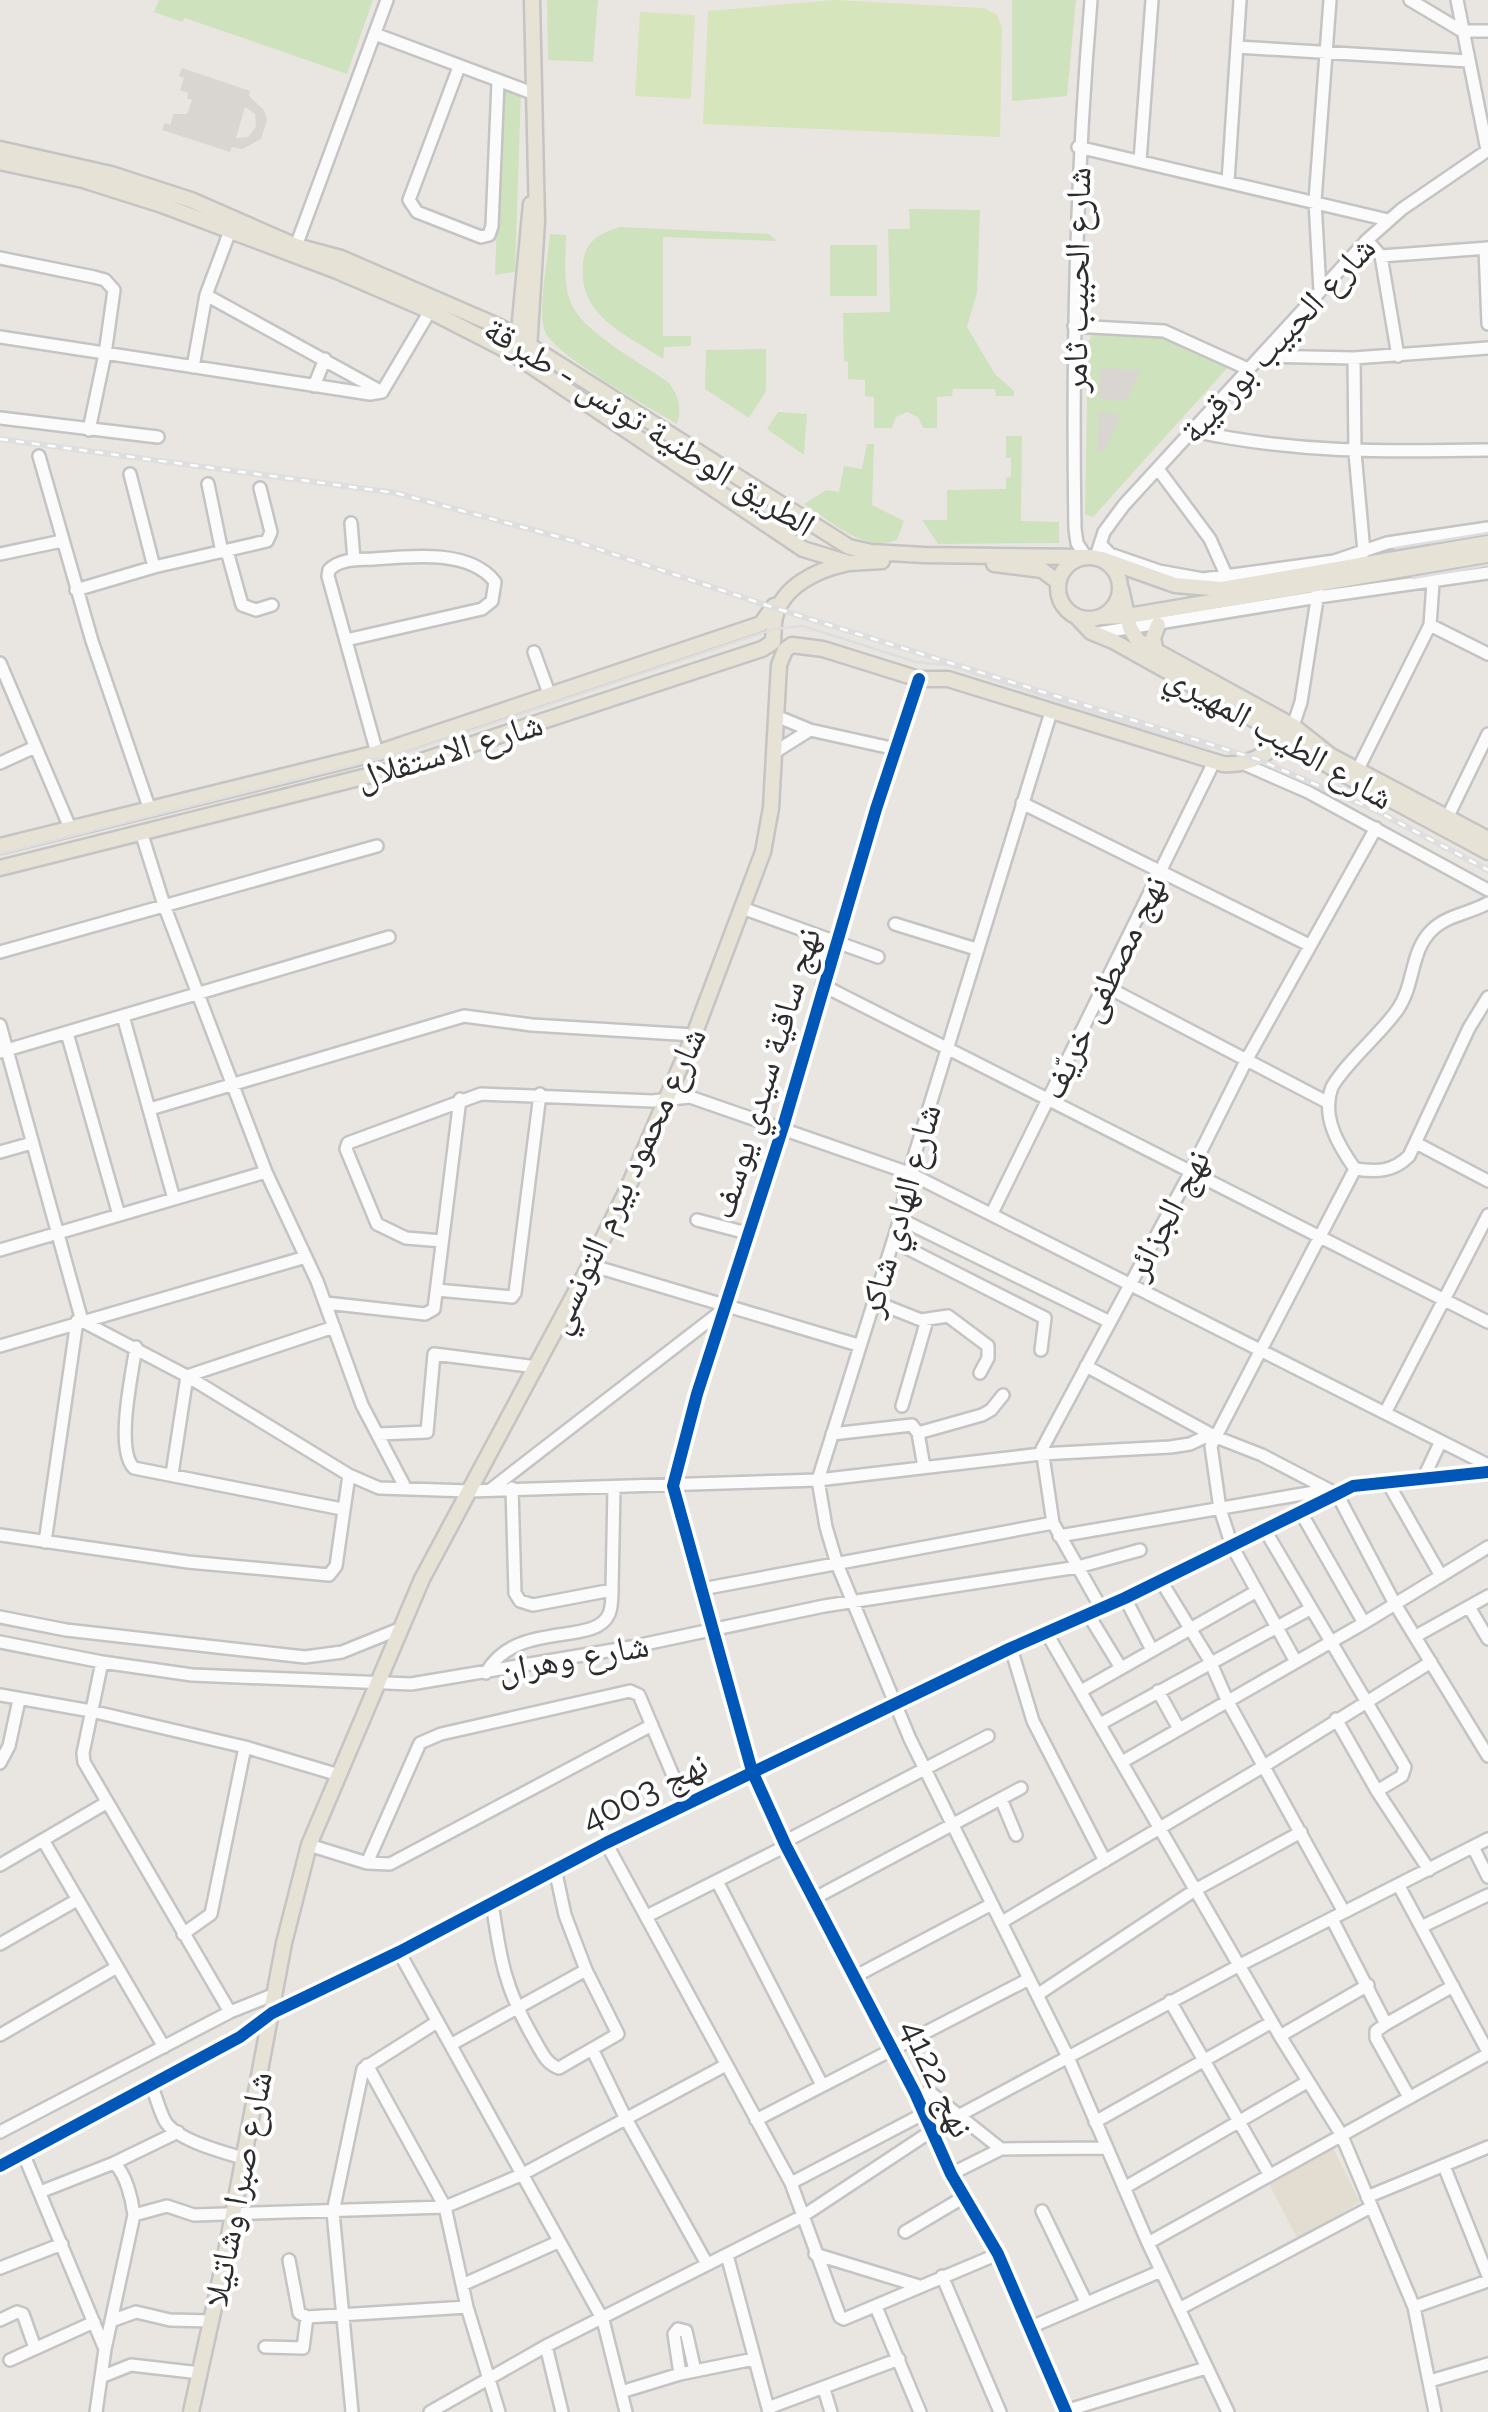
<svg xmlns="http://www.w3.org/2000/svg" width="1488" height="2412" font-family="Raleway,'Noto Naskh Arabic',sans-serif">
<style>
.education{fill:#e3ddd1}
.green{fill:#cee2be}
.pitch{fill:#d7e5bc}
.plaza{fill:#d9d6d2;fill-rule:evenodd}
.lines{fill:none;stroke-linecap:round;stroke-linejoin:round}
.minor-casing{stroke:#c5c4c4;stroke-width:16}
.major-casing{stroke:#c5c4c2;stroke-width:19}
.minor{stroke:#fcfbfb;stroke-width:11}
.major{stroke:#e6e2d5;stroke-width:14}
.tram{stroke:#dededf;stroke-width:2.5}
.rail-casing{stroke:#dededf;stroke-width:6}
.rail{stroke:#fff;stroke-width:2.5;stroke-dasharray:8;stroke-linecap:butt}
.cycleway-casing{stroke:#fff;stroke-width:19}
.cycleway{stroke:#0057b8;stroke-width:12}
.labels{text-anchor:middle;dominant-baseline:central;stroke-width:8;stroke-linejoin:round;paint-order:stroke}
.street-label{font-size:35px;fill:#2c2c2c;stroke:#fff}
</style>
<rect width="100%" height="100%" fill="#e9e6e2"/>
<!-- education -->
<path class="education" d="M1330 2142 1360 2202 1298 2240 1266 2178Z"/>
<!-- green -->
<path class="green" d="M159 0H373L347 74 185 18 182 22 154 12Z
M547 0H598L593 62 548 60Z
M1012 0H1076L1067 96 1012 101Z
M502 86 521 90 515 272 495 275Z
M909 209 980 210 977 293 967 327 995 374 1014 391V396H996L995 389H953L952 396 937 397V428H923L918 417 907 412 896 417 892 428H874V397L865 396V380L848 379V362L844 361 843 313 890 312 888 229H910Z
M620 227 769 234 777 241 663 237V336H691V346L664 347 663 359C625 333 577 317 583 262 586 240 600 233 620 227Z
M550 234 566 235C566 258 562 287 573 307 588 335 641 363 668 382 679 396 682 407 677 424 651 408 550 354 544 329 538 305 548 260 550 234Z
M830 245H877V296H830Z
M1092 334 1162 336 1229 366 1093 517 1085 514 1088 344Z
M766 349V391L749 418 705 389 706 350Z
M778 412 807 414 804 455 767 429Z
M1006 436H1022L1021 521 1059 522V543L938 544 922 520H947V490L1006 489V478L1011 477V458H1006Z
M867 444H874L872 505 904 521 897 540C864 553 831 521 804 504L826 490 839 492 844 466 862 469Z"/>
<!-- pitch -->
<path class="pitch" d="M835 0 984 8 997 15 1002 27 1000 137 703 124 708 11Z
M640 12 695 15 691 99 635 96Z"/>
<!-- plaza -->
<path class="plaza" d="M182 68 250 91 249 96 264 110 267 120 261 139 242 149 232 147 230 152 162 130 165 123 170 125 174 114H187L192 100 187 98 188 93 180 90 184 78 179 76ZM245 107 255 114 256 127 248 137 236 138Z
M1100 368 1140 370 1127 401 1099 399Z
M1099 412 1121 415 1104 452H1097Z"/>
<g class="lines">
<!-- minor casing -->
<g class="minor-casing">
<path id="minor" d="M1410 0 1462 31H1488
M1457 0 1487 150
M375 34 535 94
M1237 47 1468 61
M459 67 409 200 417 212 481 237 489 235 492 226 498 82
M1078 147 1388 220
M1140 161 1152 0
M1228 182 1240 0
M1367 240 1381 256 1488 248
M296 246 387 0
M1485 248 1488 324
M1381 256 1398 356
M0 258 94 277 105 280 114 290 105 354 89 430
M1320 291 1315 201 1330 0
M206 295 382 392
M1074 326 1164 331 1248 369
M0 337 370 394 382 392 430 311
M1261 356 1354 358 1488 348
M1354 358 1355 453 1364 552
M193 367 206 295 230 231
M314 386 325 359
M0 418 158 437
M1193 431C1296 453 1384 452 1488 450
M39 456 92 641 150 810
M1158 469 1210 539 1227 577
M130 474 154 567
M208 484 222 552
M351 523 354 560
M1100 544 1110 554 1159 571 1203 579 1334 561 1387 543 1488 528
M227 551 242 605 256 610 272 605
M0 554 62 541
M1086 557 1077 543 1075 529C1072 352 1076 177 1091 0
M1096 557 1104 532 1124 505 1367 240 1402 209 1488 150
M76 590 154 567 267 541 271 532 260 488
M1430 625 1488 654
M1098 633 1318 597 1488 573
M346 640 482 609 492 601 495 582C470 549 410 556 374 559 358 560 341 558 329 570L328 576 377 753
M534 652 550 696
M0 663 71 830
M919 679 876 809 783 1127 697 1394 673 1486 752 1771 786 1846 915 2093 951 2174 998 2254 1066 2412
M1051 712 909 1173 900 1219 818 1480 826 1527 837 1564 910 1739 1067 2055 1148 2243 1228 2412
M776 716 810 730 896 749
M1293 726 1301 702 1318 593
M775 752 810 730
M0 763 35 747
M1244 764 1308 792 1488 890
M1358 769 1430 625 1433 583
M1022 803 1309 945
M1447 818 1488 734
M142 835 164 905 266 1172 317 1281 362 1405 406 1489
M742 908 878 957
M895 924 976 949
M0 952 377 846
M822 985 1488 1322
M1103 985 1327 1102
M123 1016 174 1199
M0 1025 82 1321 187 1376 349 1475 379 1488 469 1491 818 1480 1041 1454 1170 1447 1190 1444 1211 1434
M67 1033 119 1215
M0 1052 389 937
M150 1109 464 1016 532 1025 694 1035
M1416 1143 1488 1181
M0 1152 32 1143
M1355 1169C1338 1145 1321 1116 1332 1087 1347 1061 1380 1035 1398 1009 1415 984 1410 951 1432 930 1447 915 1471 913 1488 903
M1355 1169C1377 1172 1393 1172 1409 1156L1469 1028 1488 997
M992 1213 1214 762
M900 1219 1110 1322
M697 1220 747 1233
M442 1241 406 1238 377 1224 346 1149 348 1143 481 1094 652 1101 690 1097 909 1173 1488 1465
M893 1241 1045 1318 1041 1350
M0 1250 266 1172
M590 1265 858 1345
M437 1290 512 1297 515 1293 540 1094
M873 1301 921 1320 948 1316 988 1346V1358L980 1373
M326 1303 425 1314 434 1309 460 1099
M0 1346 306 1257
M136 1347C132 1374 115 1450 134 1468L342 1509
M1086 1366 1216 1437 1262 1455 1337 1494 1395 1604 1488 1756
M902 1406 927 1320
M1385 1413 1488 1215
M918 1433 982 1415 991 1410 1003 1395
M379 1434 427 1432 434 1354 537 1367
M832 1434 912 1425 918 1433 924 1467
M172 1474 187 1376 334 1327
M1423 1479 1440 1443
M1388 1483 1441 1576
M512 1488 515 1593 520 1601 533 1605 612 1590 614 1488
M490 1490 724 1309
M1300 1511 1364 1623
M1265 1530 1405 1767 1402 1776 1377 1791
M0 1535 188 1562 329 1575 336 1566 349 1475
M1059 1536 1326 1490
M45 1542 77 1321
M1161 1581 1210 1661 1227 1700 1344 1912
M702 1589 1053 1523
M1125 1598 1152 1650
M1469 1607 1488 1639
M1101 1608 1053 1523 1042 1449 1190 1173 1247 1059 1376 828
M1088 1614 1121 1668
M0 1617 66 1630 305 1657 342 1652 399 1629
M1046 1632 1280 2036 1341 2134 1414 2307 1435 2412
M1416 1636 1488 1596
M0 1642 102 1662 192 1675 411 1684 631 1647 824 1606 1078 1567 1140 1550
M1011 1648 1033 1721 1105 1861
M102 1662 83 1753 84 1762 230 2012
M1296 1662 1232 1546 1220 1509 1211 1446 1355 1169
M486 1673C516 1619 595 1647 609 1614 612 1607 612 1598 612 1590
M1081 1691 1257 1591
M1158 1691 1179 1729
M0 1695 91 1711 245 1747 339 1775
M1336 1719 1377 1791 1429 1870
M1100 1724 1310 1609
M1122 1762 1364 1623 1488 1547
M0 1763 9 1746 19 1700
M1001 1799 1016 1835
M43 1840 164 2047
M784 1842 988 1736
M606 1843 791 2183 840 2317 844 2319 998 2254
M309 1845 367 1863 390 1864 652 1725
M1473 1847 1488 1877
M367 1863 420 1743 441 1734 630 1691 639 1695 685 1804
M0 1865 106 1803
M555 1869 565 1915 586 1970
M717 1881 822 2085
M1399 1886 1488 2052
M813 1899 1021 1788
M647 1916 786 1846
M1332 1919 1386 2024 1376 2031V2038L1409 2097
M1002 1922 1264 1766 1431 1662
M1421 1927 1488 1895
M183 1934 211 1914 245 1747
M0 1944 77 1900
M399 1952 603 2320 626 2412
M854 1977 992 1904
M1037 1995 1195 1890 1301 1832
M1170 2001 1269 2174
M1386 2024 1453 1986
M0 2035 117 1967
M1280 2036 1368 1985
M452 2044 586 1970 618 2034 559 2068C546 2064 541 2051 534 2039 505 1989 500 1959 492 1902
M593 2051 625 2117 707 2264
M367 2065 445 2207 467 2307 499 2412
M151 2084C156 2096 159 2110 165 2121 176 2140 223 2152 243 2158
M915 2093 932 2094 1001 2149 1106 2148
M958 2116 1240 1965 1488 1839
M756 2120 1029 1979
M1095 2122 1272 2022
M0 2132 230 2012 275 1994
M23 2153 104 2347
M114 2163 178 2132
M0 2166 240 2037 272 2013 399 1952 606 1843 1011 1648 1125 1598 1337 1494 1353 1486 1488 1472
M1444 2166 1488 2276
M951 2174 1001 2149
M791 2183 923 2114
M1124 2188 1307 2082
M40 2192 114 2163C126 2174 132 2199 134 2215L105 2349 96 2412
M1367 2197 1488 2147
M1042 2211 1086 2302
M134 2215 167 2206 194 2215 445 2207 521 2175 726 2065
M905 2232 964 2197
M1148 2243 1488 2054
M815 2254 919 2286
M727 2255 769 2412
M289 2260 299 2313 307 2317
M0 2268 62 2244
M942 2276 1000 2412
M462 2285 558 2242
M876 2307 920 2412
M1414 2307 1488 2281
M1179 2309 1371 2207
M0 2320 17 2312 23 2314 35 2348
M111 2321 136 2312 170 2320 211 2321
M1031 2327 1161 2271
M546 2346 562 2412
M265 2347 303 2348 307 2317 467 2307
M10 2360 94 2322
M680 2374 674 2334 678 2329 686 2331 695 2371
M101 2377 131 2365 200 2373
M1430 2381 1488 2364
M824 2389 831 2412
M621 2392 680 2374 754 2359
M768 2408 899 2359
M1065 2411 1206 2368
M352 2412 333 2212 363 2069 437 2022
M430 2412 546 2346 803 2216 930 2132"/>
</g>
<!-- major casing -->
<g class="major-casing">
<path id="major" d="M0 149 111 174 191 200 296 246 341 258 500 327 849 547 871 552 924 555 1086 557
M0 162 83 180 162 205 337 271 430 311 512 353 803 549 849 563 882 561
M518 342 531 204
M529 349 537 221 532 0
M1058 588a31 31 0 1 1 62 0a31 31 0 1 1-62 0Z
M1102 559 1175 585 1222 589 1488 543
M994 564 1042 570 1058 582
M1121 589 1130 628 1138 641 1293 726 1331 756 1488 839
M1076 616 1091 632 1113 641 1285 737 1334 769 1488 852
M1100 617 1128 616 1488 555
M1156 652 1153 638 1158 625
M0 846 377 753 761 624 774 606
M0 868 403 767 762 649 773 642C774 633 773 625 775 617 783 586 817 570 845 564
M191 2412 224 2262 284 1943 309 1845 422 1579 590 1265 627 1190 694 1035 763 852 771 808 779 665 785 650 792 645 823 649 919 679H948L1223 764C1253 766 1276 750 1293 726"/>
</g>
<!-- minor -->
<use href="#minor" class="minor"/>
<!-- major -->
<use href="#major" class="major"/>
<!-- tram -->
<path class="tram" d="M1395 548 1488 533
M1413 578 1488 565
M0 854 410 751 774 629 803 626 916 662 947 665 1209 749"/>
<!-- rail casing -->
<g class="rail-casing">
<path id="rail" d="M0 439 396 493 574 541 778 609 1257 759 1377 811 1488 870"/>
</g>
<!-- rail -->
<use href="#rail" class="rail"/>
<!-- cycleway casing -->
<g class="cycleway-casing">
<path id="cycleway" d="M919 679 876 809 783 1127 697 1394 673 1486 752 1771 786 1846 915 2093 951 2174 998 2254 1066 2412
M0 2166 240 2037 272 2013 399 1952 606 1843 1011 1648 1125 1598 1337 1494 1353 1486 1488 1472"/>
</g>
<!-- cycleway -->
<use href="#cycleway" class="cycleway"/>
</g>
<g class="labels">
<!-- street labels -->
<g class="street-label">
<text transform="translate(1076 280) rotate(-89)">شارع الحبيب ثامر</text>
<text transform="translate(1277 339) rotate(-47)">شارع الحبيب بورقيبة</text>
<text transform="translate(650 426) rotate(32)">الطريق الوطنية تونس - طبرقة</text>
<text transform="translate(1280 736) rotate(30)">شارع الطيب المهيري</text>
<text transform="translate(449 750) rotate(-17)">شارع الاستقلال</text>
<text transform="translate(1103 987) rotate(-64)">نهج مصطفى خريّف</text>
<text transform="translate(765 1073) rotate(-73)">نهج ساقية سيدي يوسف</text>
<text transform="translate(625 1180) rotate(-65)">شارع محمود بيرم التونسي</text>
<text transform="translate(899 1210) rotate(-74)">شارع الهادي شاكر</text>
<text transform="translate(1167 1214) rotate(-62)">نهج الجزائر</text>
<text transform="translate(573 1657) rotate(-10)">شارع وهران</text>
<text transform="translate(644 1791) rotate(-26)">نهج 4003</text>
<text transform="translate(938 2078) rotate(65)">نهج 4122</text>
<text transform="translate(237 2189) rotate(-79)">شارع صبرا وشاتيلا</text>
</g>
</g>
</svg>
